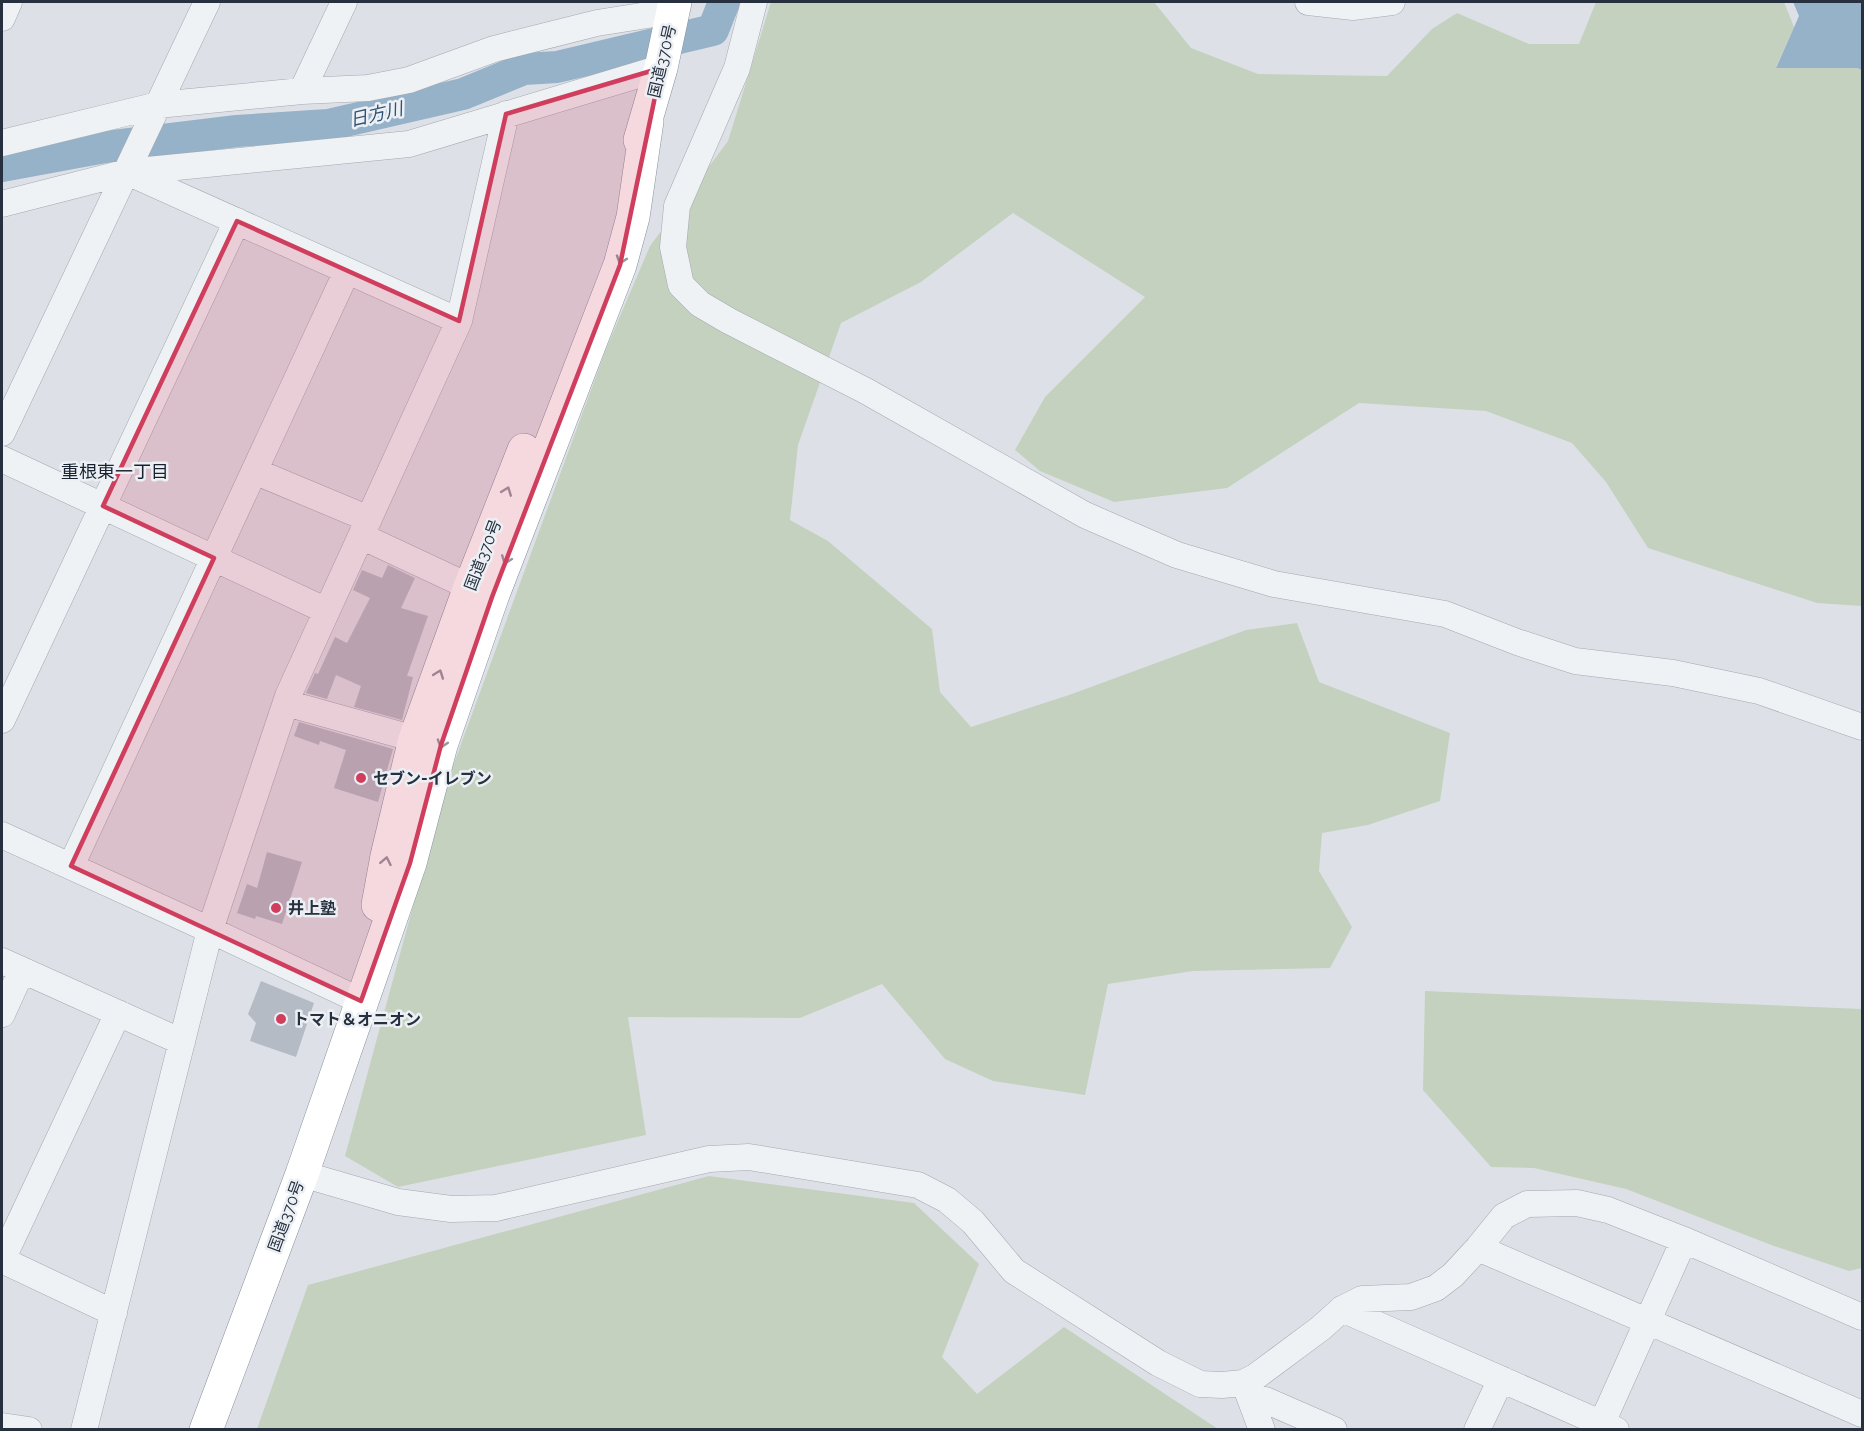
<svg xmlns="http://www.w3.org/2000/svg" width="1864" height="1431" font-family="Raleway,'Noto Sans JP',sans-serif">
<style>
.green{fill:#c4d1be}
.water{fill:#96b2c8}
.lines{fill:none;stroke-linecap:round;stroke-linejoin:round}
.river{stroke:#96b2c8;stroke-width:32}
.building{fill:#b4bbc4}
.minor-casing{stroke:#a2a8b1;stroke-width:27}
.highway-casing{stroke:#84909e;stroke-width:34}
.minor{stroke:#eff2f5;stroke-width:26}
.highway{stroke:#fff;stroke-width:33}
.oneway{stroke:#92989e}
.marked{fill:#d03e5e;fill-opacity:0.2;stroke:#d03e5e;stroke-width:4.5;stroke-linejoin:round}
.poi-dot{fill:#d03e5e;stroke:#ecf0f5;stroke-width:2}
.labels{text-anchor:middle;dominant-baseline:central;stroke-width:5;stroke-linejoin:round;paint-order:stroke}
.street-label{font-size:16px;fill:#26303e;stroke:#ecf0f5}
.poi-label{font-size:16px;font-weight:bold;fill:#26303e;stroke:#ecf0f5;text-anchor:start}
.water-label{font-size:18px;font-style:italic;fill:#305272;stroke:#ecf0f5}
.neighbourhood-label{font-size:18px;fill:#18212e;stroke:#ecf0f5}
</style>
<rect width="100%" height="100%" fill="#dde1e7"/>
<!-- green -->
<path class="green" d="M771 2H1154L1191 48 1258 74 1387 76 1432 29 1457 13 1529 44H1579L1596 2H1784L1794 27 1776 67 1857 68 1862 70V606L1817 603 1648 548 1606 482 1572 443 1486 411 1359 403 1227 488 1114 502 1040 471 1015 450 1045 397 1145 297 1013 213 921 282 841 323 798 445 790 520 828 541 932 629 940 692 971 727 1069 695 1246 630 1297 623 1319 682 1450 733 1440 801 1368 825 1322 833 1319 871 1352 927 1330 968 1193 971 1108 984 1085 1095 993 1081 945 1059 882 984 800 1018 628 1017 646 1135 398 1187 345 1156 446 785 606 349 650 246 728 141Z
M1425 991 1862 1009V1268L1849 1271 1774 1246 1626 1189 1534 1168 1491 1167 1423 1090Z
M709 1176 914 1203 979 1264 942 1357 977 1394 1064 1327 1218 1429H257L308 1285Z"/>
<!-- water -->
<path class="water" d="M1793 2H1862V70L1857 68H1776L1799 16Z"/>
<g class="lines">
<!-- river -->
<path class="river" d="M2 166 105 147 237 131 328 125 463 94 524 69 557 67 713 30 724 2"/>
</g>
<!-- building -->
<path class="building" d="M388 565 415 578 401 608 428 616 407 676 413 677 402 720 354 707 361 686 336 675 327 699 306 693 315 673 318 674 335 637 347 643 370 598 353 590 362 570 382 578Z
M299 722 393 749 378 802 334 788 346 750 320 741 319 745 294 736Z
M267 852 302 862 282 924 256 916 255 919 237 913 247 884 257 888Z
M261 981 314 1003 296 1057 250 1041 256 1023 248 1014Z"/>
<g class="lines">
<!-- minor casing -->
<g class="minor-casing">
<path id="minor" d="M754 2 737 68 677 206 673 247 681 285 700 304 729 321 866 391 1085 515 1177 555 1274 584 1445 614 1517 642 1575 661 1673 673 1759 691 1862 727
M1308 2 1353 7 1392 2
M2 18 9 2
M302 91 344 2
M2 143 158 105 302 91 368 88 409 80 494 49 597 23 673 11
M127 172 459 321
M2 204 127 172 409 144 661 68
M2 433 207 2
M2 459 327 611
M254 471 369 519
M361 536 470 587
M286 703 415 739
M2 720 237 221
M2 835 210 930 361 1001
M71 866 347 271
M2 961 182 1042
M2 1014 22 970
M302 1174 398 1202 451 1209 496 1208 709 1159 749 1157 918 1185 947 1200 973 1222 1014 1271 1158 1363 1200 1384 1222 1385 1243 1383 1255 1377 1321 1328 1342 1309 1616 1430
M1684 1240 1862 1317
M1478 1248 1504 1216 1527 1204 1577 1203 1608 1210 1684 1240 1602 1423
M2 1260 118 1013
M2 1260 114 1313
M1342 1309 1362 1299 1411 1297 1436 1288 1453 1275 1478 1248 1862 1414
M1245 1385 1262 1430
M1252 1401 1265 1400 1334 1430
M2 1426 29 1430
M84 1430 210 930 288 696 459 321 506 114
M1477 1430 1501 1379"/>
</g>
<!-- highway casing -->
<g class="highway-casing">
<path id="highway" d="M640 140 661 68 675 2
M378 905 387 856 415 739 470 587 524 450
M206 1430 302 1174 410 863 441 745 492 597 620 265 633 217 647 121"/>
</g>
<!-- minor -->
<use href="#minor" class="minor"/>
<!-- highway -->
<use href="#highway" class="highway"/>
</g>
<!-- one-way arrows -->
<defs><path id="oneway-chevron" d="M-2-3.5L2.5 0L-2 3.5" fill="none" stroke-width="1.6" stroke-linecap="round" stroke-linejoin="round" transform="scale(1.5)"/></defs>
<g class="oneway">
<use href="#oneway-chevron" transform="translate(621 260) rotate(108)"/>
<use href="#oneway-chevron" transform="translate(507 491) rotate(-69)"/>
<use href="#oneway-chevron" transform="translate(506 560) rotate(111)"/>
<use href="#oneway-chevron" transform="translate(439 674) rotate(-70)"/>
<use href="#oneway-chevron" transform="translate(442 744) rotate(107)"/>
<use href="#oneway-chevron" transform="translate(386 861) rotate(-79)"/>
</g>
<!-- marked area -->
<path class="marked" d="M661 68 620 265 492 597 441 745 410 863 361 1001 71 866 214 558 103 506 237 221 459 321 506 114Z"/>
<!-- markers -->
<g class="poi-dot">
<circle cx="361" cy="778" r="6"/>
<circle cx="276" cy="908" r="6"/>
<circle cx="281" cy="1019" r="6"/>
</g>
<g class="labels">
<!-- street labels -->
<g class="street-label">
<text transform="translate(662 61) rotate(-77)">国道370号</text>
<text transform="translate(483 555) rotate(-69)">国道370号</text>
<text transform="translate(286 1216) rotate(-70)">国道370号</text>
</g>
<!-- poi labels -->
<g class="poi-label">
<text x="373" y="778">セブン-イレブン</text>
<text x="288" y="908">井上塾</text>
<text x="293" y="1019">トマト＆オニオン</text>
</g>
<!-- water labels -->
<g class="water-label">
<text transform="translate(376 114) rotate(-13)">日方川</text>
</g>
<!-- neighbourhood labels -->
<g class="neighbourhood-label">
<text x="115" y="471">重根東一丁目</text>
</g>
</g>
<!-- border -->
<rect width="1864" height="1431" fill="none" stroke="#26303e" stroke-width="6"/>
</svg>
